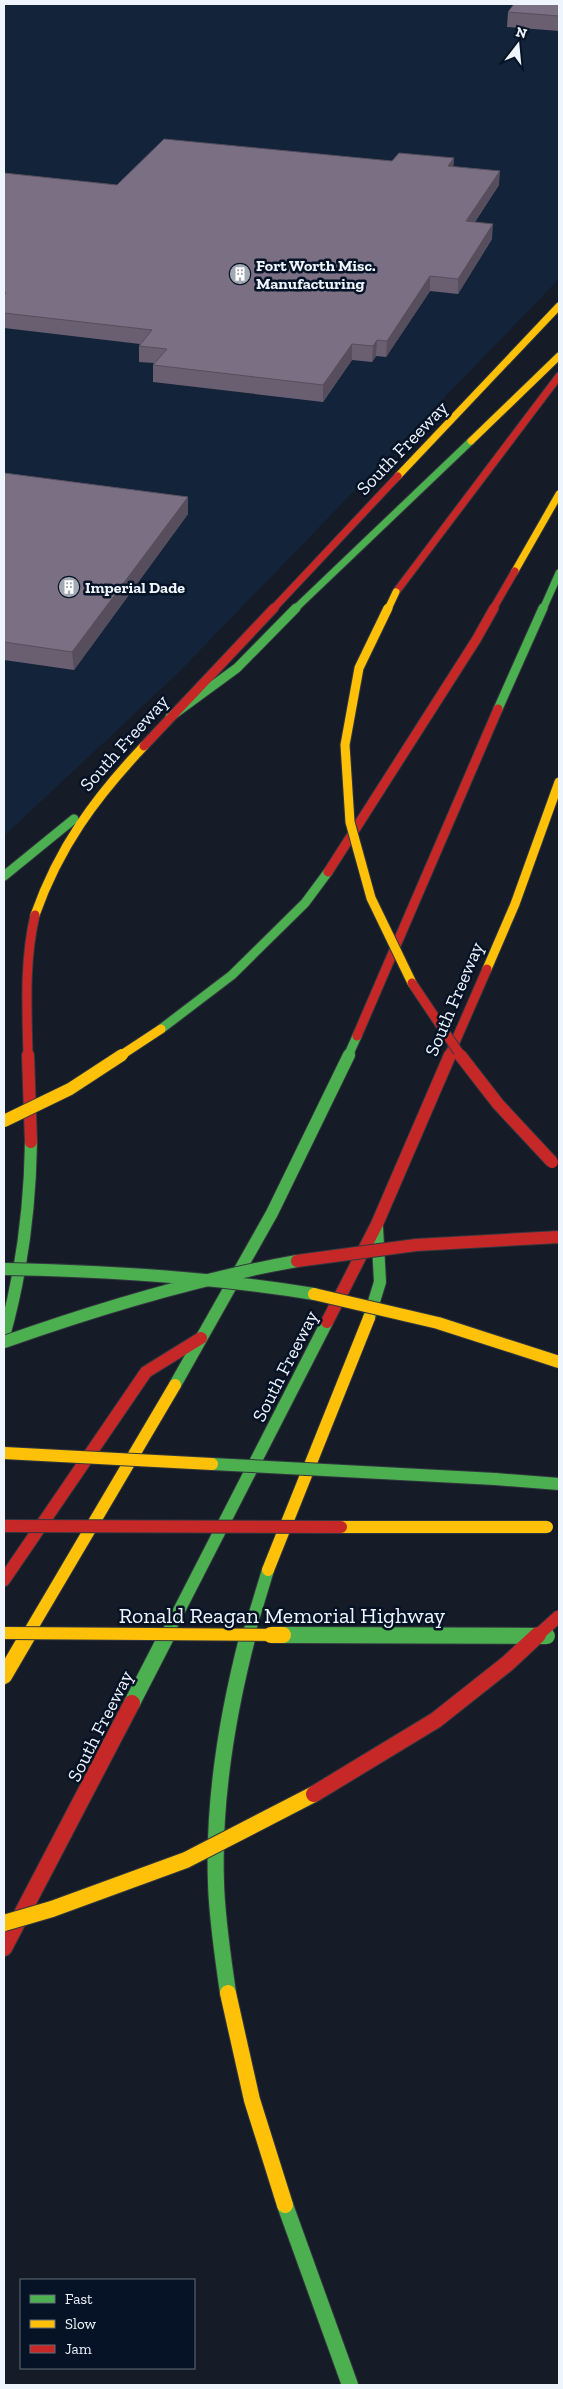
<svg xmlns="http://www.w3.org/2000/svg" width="563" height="2389" font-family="'Zilla Slab',serif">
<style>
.built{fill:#13233a}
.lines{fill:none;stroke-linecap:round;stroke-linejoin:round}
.fast-far3-casing{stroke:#32373f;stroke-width:9}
.fast-far2-casing{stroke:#32373f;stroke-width:11}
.fast-far1-casing{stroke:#32373f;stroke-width:14}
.fast-casing{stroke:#32373f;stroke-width:18}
.slow-far3-casing{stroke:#32373f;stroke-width:9}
.slow-far2-casing{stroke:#32373f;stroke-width:11}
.slow-far1-casing{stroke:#32373f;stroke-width:14}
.slow-casing{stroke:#32373f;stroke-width:18}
.jam-far3-casing{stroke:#32373f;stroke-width:9}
.jam-far2-casing{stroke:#32373f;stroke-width:11}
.jam-far1-casing{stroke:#32373f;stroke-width:14}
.jam-casing{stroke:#32373f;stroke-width:18}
.fast-far3{stroke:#4caf50;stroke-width:7}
.fast-far2{stroke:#4caf50;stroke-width:9}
.fast-far1{stroke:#4caf50;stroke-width:12}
.fast{stroke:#4caf50;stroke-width:16}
.slow-far3{stroke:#ffc107;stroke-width:7}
.slow-far2{stroke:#ffc107;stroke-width:9}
.slow-far1{stroke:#ffc107;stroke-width:12}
.slow{stroke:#ffc107;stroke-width:16}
.jam-far3{stroke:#c62828;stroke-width:7}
.jam-far2{stroke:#c62828;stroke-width:9}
.jam-far1{stroke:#c62828;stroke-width:12}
.jam{stroke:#c62828;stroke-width:16}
.fast-bridge-far1-casing{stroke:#32373f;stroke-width:14;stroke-linecap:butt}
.fast-bridge-casing{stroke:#32373f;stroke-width:18;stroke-linecap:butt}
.slow-bridge-far3-casing{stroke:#32373f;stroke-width:9;stroke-linecap:butt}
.slow-bridge-far2-casing{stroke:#32373f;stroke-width:11;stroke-linecap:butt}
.slow-bridge-far1-casing{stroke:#32373f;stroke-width:14;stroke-linecap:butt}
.slow-bridge-casing{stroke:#32373f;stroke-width:18;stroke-linecap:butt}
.jam-bridge-far2-casing{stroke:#32373f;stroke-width:11;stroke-linecap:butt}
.jam-bridge-far1-casing{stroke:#32373f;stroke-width:14;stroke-linecap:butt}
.jam-bridge-casing{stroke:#32373f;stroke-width:18;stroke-linecap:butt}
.fast-bridge-far1{stroke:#4caf50;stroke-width:12}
.fast-bridge{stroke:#4caf50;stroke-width:16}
.slow-bridge-far3{stroke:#ffc107;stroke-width:7}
.slow-bridge-far2{stroke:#ffc107;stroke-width:9}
.slow-bridge-far1{stroke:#ffc107;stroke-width:12}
.slow-bridge{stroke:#ffc107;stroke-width:16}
.jam-bridge-far2{stroke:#c62828;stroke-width:9}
.jam-bridge-far1{stroke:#c62828;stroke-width:12}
.jam-bridge{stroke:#c62828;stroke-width:16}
.wall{fill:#6a5f71}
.shaded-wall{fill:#564e5c}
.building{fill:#7b6f83;stroke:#564e5c}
.labels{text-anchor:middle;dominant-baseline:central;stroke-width:5;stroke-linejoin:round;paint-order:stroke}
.far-poi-label{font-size:16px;font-weight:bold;fill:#eff5fd;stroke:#061225;text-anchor:start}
.street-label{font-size:19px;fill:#eff5fd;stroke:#061225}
.near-street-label{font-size:22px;fill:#eff5fd;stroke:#061225}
</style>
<rect width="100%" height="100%" fill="#161c27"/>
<!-- built -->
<path class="built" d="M4 4H559V279L179 672 4 836Z"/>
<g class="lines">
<!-- fast-far3 casing -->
<g class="fast-far3-casing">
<path id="fast-far3" d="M295 609 471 441
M543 609 559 573"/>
</g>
<!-- fast-far2 casing -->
<g class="fast-far2-casing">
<path id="fast-far2" d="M498 709 543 608
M170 717 237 668 296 608
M4 876 74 819
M161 1029 232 975 305 903 328 872
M348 1056 357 1036"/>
</g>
<!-- fast-far1 casing -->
<g class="fast-far1-casing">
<path id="fast-far1" d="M369 1318 380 1282 377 1227
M4 1336C22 1272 30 1208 31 1142
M175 1385 272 1213 349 1055
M495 1479 559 1484
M166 1636 327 1322
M248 1636 268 1570"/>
</g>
<!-- fast casing -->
<g class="fast-casing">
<path id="fast" d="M132 1703 167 1635
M228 1993C223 1957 217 1920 216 1883 213 1799 227 1716 248 1635
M285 2205 350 2385"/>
</g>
<!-- slow-far3 casing -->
<g class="slow-far3-casing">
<path id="slow-far3" d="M471 441 559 356
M398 476 559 306
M515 571 559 494"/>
</g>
<!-- slow-far2 casing -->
<g class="slow-far2-casing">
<path id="slow-far2" d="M35 915C59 847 95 798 144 746
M487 969 515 904 559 782"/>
</g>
<!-- slow-far1 casing -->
<g class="slow-far1-casing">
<path id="slow-far1" d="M268 1570 369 1318
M27 1636 175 1385"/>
</g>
<!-- slow casing -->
<g class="slow-casing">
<path id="slow" d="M4 1676 28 1635
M228 1993 252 2100 285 2205"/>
</g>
<!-- jam-far3 casing -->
<g class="jam-far3-casing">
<path id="jam-far3" d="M396 592 559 376
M273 609 398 476
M493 609 515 571"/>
</g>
<!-- jam-far2 casing -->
<g class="jam-far2-casing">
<path id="jam-far2" d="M144 746 274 608
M328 872 476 640 494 608
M357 1036 498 709
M28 1056C27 1008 24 962 35 915
M449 1056 487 969"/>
</g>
<!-- jam-far1 casing -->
<g class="jam-far1-casing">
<path id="jam-far1" d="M28 1055 31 1142
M327 1322 377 1224 450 1055
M4 1580 146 1372 201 1338"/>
</g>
<!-- jam casing -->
<g class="jam-casing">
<path id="jam" d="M4 1948 132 1703"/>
</g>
<!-- fast-far3 -->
<use href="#fast-far3" class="fast-far3"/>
<!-- fast-far2 -->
<use href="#fast-far2" class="fast-far2"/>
<!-- fast-far1 -->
<use href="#fast-far1" class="fast-far1"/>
<!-- fast -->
<use href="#fast" class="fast"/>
<!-- slow-far3 -->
<use href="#slow-far3" class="slow-far3"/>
<!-- slow-far2 -->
<use href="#slow-far2" class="slow-far2"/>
<!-- slow-far1 -->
<use href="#slow-far1" class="slow-far1"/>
<!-- slow -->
<use href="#slow" class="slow"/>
<!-- jam-far3 -->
<use href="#jam-far3" class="jam-far3"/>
<!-- jam-far2 -->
<use href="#jam-far2" class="jam-far2"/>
<!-- jam-far1 -->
<use href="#jam-far1" class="jam-far1"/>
<!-- jam -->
<use href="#jam" class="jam"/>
<!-- fast-bridge-far1 casing -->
<g class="fast-bridge-far1-casing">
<path id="fast-bridge-far1" d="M4 1269C108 1271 211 1277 314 1294
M4 1342C100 1308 196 1279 297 1261
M212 1464 495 1479
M283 1635 547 1636"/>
</g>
<!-- fast-bridge casing -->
<g class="fast-bridge-casing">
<path id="fast-bridge" d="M283 1635 547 1636"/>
</g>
<!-- slow-bridge-far3 casing -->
<g class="slow-bridge-far3-casing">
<path id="slow-bridge-far3" d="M388 609 396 592"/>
</g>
<!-- slow-bridge-far2 casing -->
<g class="slow-bridge-far2-casing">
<path id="slow-bridge-far2" d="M388 608 359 668 345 745 350 822 371 898 412 983
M120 1056 161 1029"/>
</g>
<!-- slow-bridge-far1 casing -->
<g class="slow-bridge-far1-casing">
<path id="slow-bridge-far1" d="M4 1121 70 1089 122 1055
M314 1294 438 1323 559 1362
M4 1453 212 1464
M341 1527H547
M4 1633 283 1635"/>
</g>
<!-- slow-bridge casing -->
<g class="slow-bridge-casing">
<path id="slow-bridge" d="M271 1635H283
M4 1923 52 1909 186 1860 314 1794"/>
</g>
<!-- jam-bridge-far2 casing -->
<g class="jam-bridge-far2-casing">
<path id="jam-bridge-far2" d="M412 983 461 1056"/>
</g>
<!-- jam-bridge-far1 casing -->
<g class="jam-bridge-far1-casing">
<path id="jam-bridge-far1" d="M460 1055 498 1104 552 1162
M297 1261 416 1245 559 1237
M4 1526 341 1527
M537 1636 559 1616"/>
</g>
<!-- jam-bridge casing -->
<g class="jam-bridge-casing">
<path id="jam-bridge" d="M314 1794 436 1720 508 1663 538 1635"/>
</g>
<!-- fast-bridge-far1 -->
<use href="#fast-bridge-far1" class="fast-bridge-far1"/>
<!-- fast-bridge -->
<use href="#fast-bridge" class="fast-bridge"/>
<!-- slow-bridge-far3 -->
<use href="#slow-bridge-far3" class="slow-bridge-far3"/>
<!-- slow-bridge-far2 -->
<use href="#slow-bridge-far2" class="slow-bridge-far2"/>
<!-- slow-bridge-far1 -->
<use href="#slow-bridge-far1" class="slow-bridge-far1"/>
<!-- slow-bridge -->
<use href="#slow-bridge" class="slow-bridge"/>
<!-- jam-bridge-far2 -->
<use href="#jam-bridge-far2" class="jam-bridge-far2"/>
<!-- jam-bridge-far1 -->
<use href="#jam-bridge-far1" class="jam-bridge-far1"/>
<!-- jam-bridge -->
<use href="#jam-bridge" class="jam-bridge"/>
</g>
<!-- wall -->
<path class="wall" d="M559 4V31L507 27 508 12Z
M454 158 453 167 499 185 475 222 492 239 458 294 430 291 386 357 376 356 372 362 352 360 323 402 153 382V365L154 363 139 362V346L140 344 4 328V173L117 185 392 161Z
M4 473 188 497V514L74 670 4 660Z"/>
<!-- shaded-wall -->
<path class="shaded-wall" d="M454 158 453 172 448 166Z
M500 171 499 185 465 236 466 221Z
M493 224 492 239 458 294V279Z
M430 276V291L386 357 387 341Z
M377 340 376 356 372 362 373 346Z
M352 344V360L323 402V385Z
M188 497V514L74 670 72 652Z"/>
<!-- building -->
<path class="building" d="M514 4H559V16L508 12Z
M164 139 392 161 399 153 454 158 448 166 500 171 466 221 493 224 458 279 430 276 387 341 377 340 373 346 352 344 323 385 153 365 167 349 139 346 152 330 4 313V295L6 293H4V173L117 185Z
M4 473 188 497 72 652 4 642Z"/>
<!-- icons -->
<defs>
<g id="building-disc" transform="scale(1.125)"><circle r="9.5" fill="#a3a9b2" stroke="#061225"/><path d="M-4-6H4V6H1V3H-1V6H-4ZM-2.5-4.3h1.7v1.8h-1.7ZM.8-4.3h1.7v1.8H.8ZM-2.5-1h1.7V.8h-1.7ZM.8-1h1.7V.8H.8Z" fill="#fff"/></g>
</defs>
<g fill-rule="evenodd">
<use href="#building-disc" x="240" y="274"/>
<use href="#building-disc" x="69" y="587"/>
</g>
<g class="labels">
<!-- far-poi labels -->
<g class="far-poi-label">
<text x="256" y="265">Fort Worth Misc.<tspan x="256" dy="18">Manufacturing</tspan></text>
<text x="85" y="587">Imperial Dade</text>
</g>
<!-- street labels -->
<g class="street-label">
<text transform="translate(402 448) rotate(-46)">South Freeway</text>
<text transform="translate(124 743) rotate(-48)">South Freeway</text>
<text transform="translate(454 999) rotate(-67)">South Freeway</text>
<text transform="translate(285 1366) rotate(-63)">South Freeway</text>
<text transform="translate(100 1726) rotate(-63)">South Freeway</text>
</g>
<!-- near-street labels -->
<g class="near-street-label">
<text x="282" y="1615">Ronald Reagan Memorial Highway</text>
</g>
</g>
<!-- border -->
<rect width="563" height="2389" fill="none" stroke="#eff5fd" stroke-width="10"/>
<!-- legend -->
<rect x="20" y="2279" width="175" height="90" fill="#061225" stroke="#636d7b"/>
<rect x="30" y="2295" width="25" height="8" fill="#4caf50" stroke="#636d7b"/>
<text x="65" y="2304" font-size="15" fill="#eff5fd">Fast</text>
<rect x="30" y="2320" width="25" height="8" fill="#ffc107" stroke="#636d7b"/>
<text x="65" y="2329" font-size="15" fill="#eff5fd">Slow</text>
<rect x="30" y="2345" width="25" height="8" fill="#c62828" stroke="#636d7b"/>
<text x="65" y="2354" font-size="15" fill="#eff5fd">Jam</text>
<!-- north arrow -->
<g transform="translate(518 45) rotate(16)" stroke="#061225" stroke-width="4" paint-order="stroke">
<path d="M0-4L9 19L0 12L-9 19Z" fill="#eff5fd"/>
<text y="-8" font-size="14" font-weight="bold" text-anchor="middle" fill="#eff5fd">N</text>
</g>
</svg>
